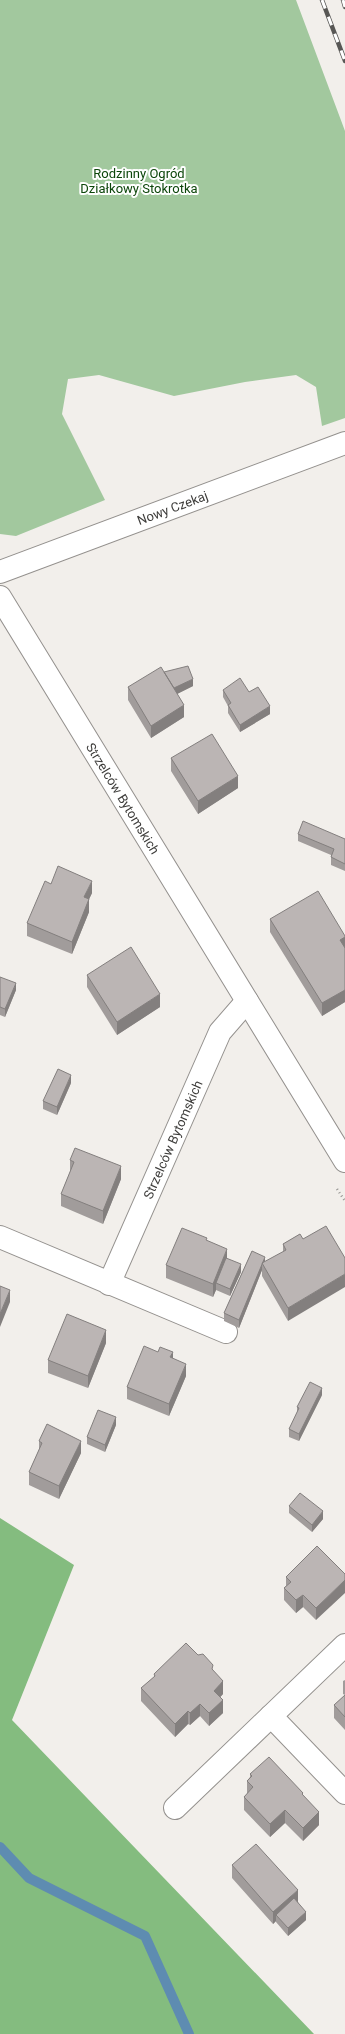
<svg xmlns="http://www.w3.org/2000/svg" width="345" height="2034" font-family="Roboto,sans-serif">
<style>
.green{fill:#a2c89e}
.forest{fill:#84bc7f}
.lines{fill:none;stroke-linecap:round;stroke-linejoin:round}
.stream{stroke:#5e8cb1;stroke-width:10}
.minor-casing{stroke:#94918e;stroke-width:24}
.path{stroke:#959491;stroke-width:2.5;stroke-dasharray:1 3;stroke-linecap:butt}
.minor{stroke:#fff;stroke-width:22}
.rail-casing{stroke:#585755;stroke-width:4.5}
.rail{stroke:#fff;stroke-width:3;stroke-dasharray:9;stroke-linecap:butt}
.wall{fill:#a19c9b}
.shaded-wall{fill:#837f7e}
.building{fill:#bbb5b4;stroke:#837f7e}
.labels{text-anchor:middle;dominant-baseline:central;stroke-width:4;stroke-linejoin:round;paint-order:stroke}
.park-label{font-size:13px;fill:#0c460a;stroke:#fff}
.street-label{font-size:13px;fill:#3e3d3b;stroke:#fff}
</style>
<rect width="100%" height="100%" fill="#f2efeb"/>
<!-- green -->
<path class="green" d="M0 0H296L345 131V418L322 426 316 387 296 375 245 382 174 396 99 375 68 379 62 414 105 500 16 536 0 534Z"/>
<!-- forest -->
<path class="forest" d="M0 1518 74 1565 12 1720 314 2034H0Z"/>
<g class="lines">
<!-- stream -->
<path class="stream" d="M0 1847 29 1878 145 1936 189 2034"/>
<!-- minor casing -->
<g class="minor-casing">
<g id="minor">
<path id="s1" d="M0 572 345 443"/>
<path id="s2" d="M0 597 345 1161"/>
<path d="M0 1237 226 1332"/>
<path id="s3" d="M109 1284 220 1032 247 1001"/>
<path d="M271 1716 345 1793"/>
<path d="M175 1808 345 1645"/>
</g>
</g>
<!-- path -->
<path class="path" d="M337 1189 345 1201"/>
<!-- minor -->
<use href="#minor" class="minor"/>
<!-- rail casing -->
<g class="rail-casing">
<path id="rail" d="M322 0 345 61
M343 0 345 7"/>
</g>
<!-- rail -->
<use href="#rail" class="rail"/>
</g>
<!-- wall -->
<path class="wall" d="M164 672 193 686 177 694 184 717 151 738 128 700V687Z
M223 690 249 692 270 714 240 732 228 713V706L223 697Z
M171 758 238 788 198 814 171 771Z
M298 834 345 839V871L331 865V855L298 841Z
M51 884 92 893 89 899V912L72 954 27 936V923Z
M270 919 345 936V1002L322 1016 270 932Z
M87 975 160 1007 117 1035 87 987Z
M0 977 16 990 5 1017 0 1015Z
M71 1083 57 1115 43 1109V1101Z
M70 1160 121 1179 103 1224 61 1206V1194L70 1172Z
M300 1234 288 1321 262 1276V1270L239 1328 224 1321V1313L252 1251 265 1262 283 1252V1244Z
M207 1241 227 1259 241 1272 230 1296 216 1290 213 1297 166 1278V1265Z
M106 1343 88 1388 48 1373V1360Z
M173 1358 186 1376 169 1416 127 1399V1387Z
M322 1395 299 1441 289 1437V1429L297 1413V1407Z
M116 1425 105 1452 87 1444V1437Z
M39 1441 81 1453 59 1499 29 1485V1472L39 1450Z
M289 1506 323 1519 312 1532 289 1513Z
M317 1546 316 1620 303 1607 296 1613 284 1600V1588L286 1586V1577Z
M213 1671 223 1694 220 1697 223 1713 209 1726 200 1716 190 1725 188 1724 175 1737 141 1701V1688L154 1677V1674Z
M345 1680V1730L334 1718V1705L345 1695 343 1694V1681Z
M250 1774 303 1796 319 1825 303 1841 285 1823 270 1837 244 1810V1797L247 1794V1781L250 1777Z
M232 1865 298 1902 306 1920 288 1936 276 1922V1921L273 1924 232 1878Z"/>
<!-- shaded-wall -->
<path class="shaded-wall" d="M193 679V686L171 697V689Z
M184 705V717L151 738V726Z
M270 706V714L240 732V725Z
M238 776V788L198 814V801Z
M92 881V893L84 910V897Z
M89 899V912L72 954V942Z
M345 937V950L340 940Z
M16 983V990L5 1017V1009Z
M345 990V1002L322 1016V1003Z
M160 994V1007L117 1035V1022Z
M71 1075V1083L57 1115V1107Z
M121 1166V1179L103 1224V1211Z
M227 1249V1262L216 1283V1290L213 1297V1284Z
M265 1257V1264L262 1263V1270L239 1328V1320Z
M241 1264V1272L230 1296V1289Z
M345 1274V1287L288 1321V1308Z
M10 1290V1302L0 1327V1314Z
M106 1330V1343L88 1388V1376Z
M173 1352V1364L170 1357Z
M186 1364V1376L169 1416V1404Z
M322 1388V1395L299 1441V1434Z
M116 1417V1425L105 1452V1445Z
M81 1441V1453L59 1499V1486Z
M323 1511V1519L312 1532V1525Z
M345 1580V1593L316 1620V1608Z
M303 1595V1607L296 1613V1600Z
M223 1681V1694L214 1704V1691Z
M223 1700V1713L209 1726V1713Z
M200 1704V1716L190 1725V1713Z
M188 1711V1724L175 1737V1724Z
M285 1810V1823L270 1837V1824Z
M319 1812V1825L303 1841V1828Z
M298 1890V1903L276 1915V1921L273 1924V1912Z
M306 1912V1920L288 1936V1928Z"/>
<!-- building -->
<path class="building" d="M188 666 193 679 174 688 164 672Z
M161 667 184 705 151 726 128 687Z
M240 678 249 692 258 687 270 706 240 725 228 705 231 703 223 690Z
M212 734 238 776 198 801 171 758Z
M303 821 345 839V864L331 857 334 849 298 834Z
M58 866 92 881 84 897 89 899 72 942 27 923 45 881 51 884Z
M318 891 345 936V937L340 940 345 948V990L322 1003 270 919Z
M131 947 160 994 117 1022 87 975Z
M0 977 16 983 5 1009 0 1007Z
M58 1069 71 1075 57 1107 43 1101Z
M75 1148 121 1166 103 1211 61 1194 74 1162 70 1160Z
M326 1226 345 1258V1274L288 1308 262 1263 286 1250 283 1244 300 1234 303 1239Z
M182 1228 207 1238 206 1240 227 1249 213 1284 166 1265Z
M252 1251 265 1257 239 1320 224 1313Z
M226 1258 241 1264 230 1289 216 1283Z
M0 1286 10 1290 0 1314Z
M67 1314 106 1330 88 1376 48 1360Z
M144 1346 158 1352 160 1347 173 1352 170 1357 186 1364 169 1404 127 1387Z
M310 1382 322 1388 299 1434 289 1429 299 1408 297 1407Z
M98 1410 116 1417 105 1445 87 1437Z
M47 1424 81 1441 59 1486 29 1472 42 1443 39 1441Z
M300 1493 323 1511 312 1525 289 1506Z
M317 1546 345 1574V1580L316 1608 303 1595 296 1600 284 1588 291 1582 286 1577Z
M186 1643 198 1655 203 1654 213 1665 212 1669 223 1681 214 1691 223 1700 209 1713 200 1704 190 1713 188 1711 175 1724 141 1688 155 1676 154 1674Z
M345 1695V1717L334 1705Z
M269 1757 303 1793 302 1794 319 1812 303 1828 285 1810 270 1824 244 1797 253 1787 247 1781 252 1776 250 1774Z
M256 1844 298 1890 273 1912 232 1865Z
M294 1898 306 1912 288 1928 276 1915Z"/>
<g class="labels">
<!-- park labels -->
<g class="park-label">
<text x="139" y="173">Rodzinny Ogród<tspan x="139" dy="15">Działkowy Stokrotka</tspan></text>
</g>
<!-- street labels -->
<g class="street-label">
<text stroke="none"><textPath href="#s1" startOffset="184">Nowy Czekaj</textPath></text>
<text stroke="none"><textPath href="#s2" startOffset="236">Strzelców Bytomskich</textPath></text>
<text stroke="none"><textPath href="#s3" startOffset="158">Strzelców Bytomskich</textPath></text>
</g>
</g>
</svg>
